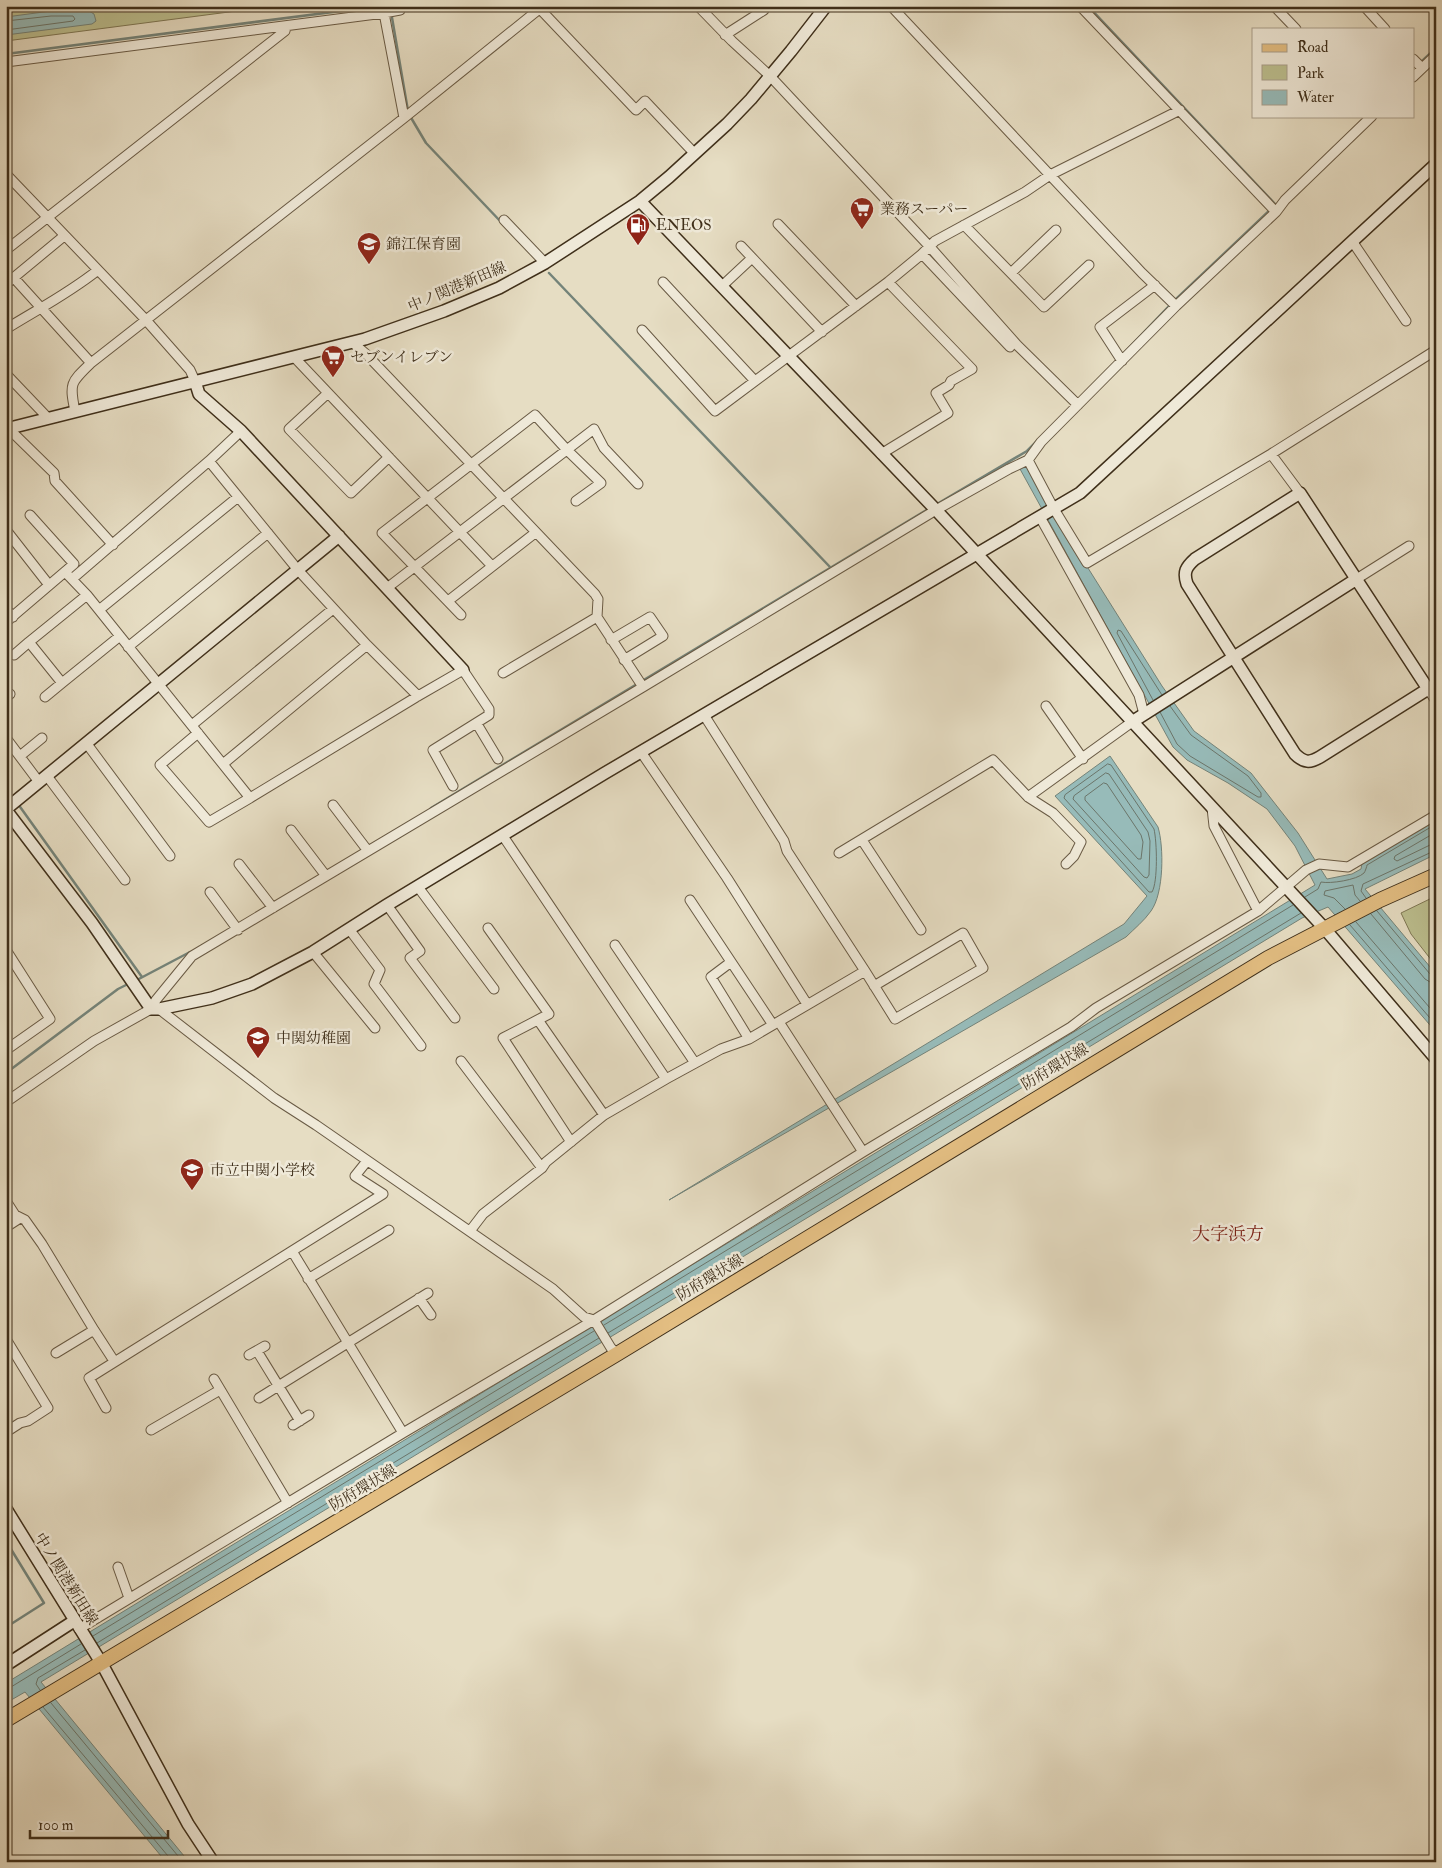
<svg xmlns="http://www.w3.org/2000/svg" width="1442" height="1868" font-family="'IM FELL Double Pica','Noto Serif JP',serif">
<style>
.green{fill:#bcbf8f;stroke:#7e7754}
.water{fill:#97bbb9;stroke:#748379}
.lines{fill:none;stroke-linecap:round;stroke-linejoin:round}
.shore{stroke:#6b756a;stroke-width:1}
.stream{stroke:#748379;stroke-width:2.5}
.street-casing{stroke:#695a44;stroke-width:11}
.secondary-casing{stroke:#3f2f1a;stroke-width:14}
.primary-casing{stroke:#3f2f1a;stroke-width:16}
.street{stroke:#efe9d8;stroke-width:9}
.secondary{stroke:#efe9d8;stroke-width:11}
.primary{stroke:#e3be82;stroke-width:14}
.labels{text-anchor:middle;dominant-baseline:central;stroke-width:5;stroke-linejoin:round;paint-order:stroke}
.poi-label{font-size:15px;fill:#3f2f1a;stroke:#efe9d8;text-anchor:start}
.street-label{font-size:15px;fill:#3f2f1a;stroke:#efe9d8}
.quarter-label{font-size:18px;fill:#7a1f14;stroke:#efe9d8}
</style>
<rect width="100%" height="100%" fill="#e6ddc3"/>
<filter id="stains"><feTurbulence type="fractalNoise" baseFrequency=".004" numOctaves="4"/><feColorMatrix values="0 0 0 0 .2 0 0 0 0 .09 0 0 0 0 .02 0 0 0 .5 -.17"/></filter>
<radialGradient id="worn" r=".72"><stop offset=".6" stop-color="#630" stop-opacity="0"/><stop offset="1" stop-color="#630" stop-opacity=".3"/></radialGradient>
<!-- green -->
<path class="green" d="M6 6H275L6 41Z
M1436 896V966L1411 934 1401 913Z"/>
<!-- water -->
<path class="water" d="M51 11H89L94 14 96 21 92 24 6 35V17Z
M1028 464 1056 515 1088 568 1162 686 1194 731 1251 773 1298 833 1327 879 1352 874 1361 869 1362 863 1436 819V854L1365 889 1436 974V1032L1328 907 1302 918 41 1682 189 1862H166L25 1692 6 1703V1683L1315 885 1295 846 1267 809 1228 783 1187 760 1173 747 1020 469Z
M1110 756 1158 827C1164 847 1164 893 1151 911 1144 921 1134 929 1126 937L669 1200 1124 924 1147 896 1055 796Z"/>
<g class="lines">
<!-- shore -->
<path class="shore" d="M6 21 51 16H73L75 19 73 21 6 30
M1153 700 1117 633 1118 630 1121 631 1162 695
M1160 712 1177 744 1190 756 1258 797H1261V793L1248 776 1191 735 1170 706
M1108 764 1111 765 1154 829C1157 842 1158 882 1152 892H1149L1064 798 1065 795Z
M1106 773 1109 774 1148 832 1150 841 1149 875 1147 878 1144 877 1073 799 1074 796Z
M1104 783 1107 784 1141 835 1143 842 1141 859H1138L1085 800V797Z
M1436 832 1395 856 1394 859 1397 861 1430 845 1436 844
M1305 897 1318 889 1321 882C1330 884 1357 880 1364 873 1365 872 1367 866 1367 865L1436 824
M1366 898 1361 891 1363 884 1436 850
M1345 909 1334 898 1324 895 1325 891 1353 885 1355 895 1360 901
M1377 911 1430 974 1436 976
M1371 914 1425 979 1430 982 1436 983
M1356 922 1436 1015
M1350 925 1436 1025
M604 1325 1293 905
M608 1333 1301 913
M93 1636 594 1331
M97 1643 599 1338
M6 1687H11L81 1644
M40 1690 36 1684 38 1678 85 1650
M51 1703 183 1862
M43 1707 168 1856 170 1862"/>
<!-- stream -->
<path class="stream" d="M390 6 408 111
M1088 6 1276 205
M6 54 364 8 367 6
M1421 62 1436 48
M410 116 426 143 502 223
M549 273 830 567
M1174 301 1270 210
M1122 355 1170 305
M937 504 1027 451 1037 441
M6 788 13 798
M18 804 142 977
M431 808 930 508
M135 981 190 952
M6 1073 118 989 130 983
M6 1541 44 1603 8 1626 6 1629"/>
<!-- street casing -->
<g class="street-casing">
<path id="street" d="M698 6 732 41 770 76 930 247 1017 345 1078 405
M891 6 1142 273 1176 306
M1080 6 1276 212
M1274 6 1296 29
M1364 6 1385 29
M540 9 636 110 645 101 695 154
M384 13 404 118
M725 35 764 10V6
M1413 59 1422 68
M6 62 384 13 400 10V6
M1413 77 1436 55
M6 174 145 319 190 370 195 381
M504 220 545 263
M778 224 856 306
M964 225 1044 307 1089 265
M1352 241 1406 321
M741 246 822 332
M6 250 285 31 286 26
M922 254 1010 347
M1011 273 1056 230
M14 278 91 363
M663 282 755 381
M6 284 64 236
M722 286 752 258
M6 329C38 309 68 294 98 270
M642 330 715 411 888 282 922 254 935 241 1025 192 1050 175 1180 110
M352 342 367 355 595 594 598 599 597 617 643 687
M294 357 492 566
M1122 361 1100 327 1155 285
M6 374 48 418
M328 393 289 429 351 493 389 457
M75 411C69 383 71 382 91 363L404 118 543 6
M8 428 54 473 55 481 113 545
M881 454 948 413 936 393 949 385 951 381 972 369 888 282
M1271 454 1300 493
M1028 460 1054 509 1087 563 1271 454 1436 350
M209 461 298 570 367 645 418 696
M1040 517 1139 695 1144 714
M6 530 49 585
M65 572 87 595 250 798 418 696 463 670 489 709V715L433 750 453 786
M72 579 209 461 241 431
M1355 580 1409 546
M387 588 594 429 604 448 638 484
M87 595 29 642 62 683 120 636
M448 601 535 533
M6 609 13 617
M99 610 238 497
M461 615 382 533 535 415 567 450 601 483 576 501
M6 622 74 564 30 515
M611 640 650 617 663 636 624 660
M128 647 268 533
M14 655 29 642
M503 673 597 617
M1428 689 1436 701
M6 697 10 694
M45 697 62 683
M1046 706 1083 759
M704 715 784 841 787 851 865 971 895 1019 983 968 963 933 874 986
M477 724 498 759
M192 725 333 609
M198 733 160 765 209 822 250 798
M6 738 39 782
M87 744 170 856
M641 752 727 878 807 1004
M20 756 42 738
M223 764 367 645
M47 776 125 880
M1028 797 1132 722
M333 805 368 851
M1212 808 1214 826 1258 911
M291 830 326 876
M503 836 666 1079
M862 840 921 930
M839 853 993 760 1028 797 1053 813 1081 842 1074 856 1066 864
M239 864 273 908
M418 887 494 989
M210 892 238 930
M690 900 773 1025
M387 905 420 951 410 958 455 1018
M488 928 549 1014 503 1038 571 1142
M349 929 380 970 374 984 421 1046
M615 945 695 1063
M6 950 50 1019 6 1050
M313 952 375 1028
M731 962 711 977 749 1039
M159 1009 274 1098 316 1125 553 1289 584 1317 594 1320 611 1348 617 1354
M538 1020 604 1115
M779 1022 863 1152
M461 1061 542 1168
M6 1102 94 1041 151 1009 156 1000 192 956 643 687 936 510 1009 469 1028 460 1041 442 1176 306 1276 212 1285 200 1372 116
M6 1201 15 1215 25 1220 42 1244 94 1330 114 1361
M6 1227 20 1218
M470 1231 483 1214 542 1168 546 1162 604 1115 666 1079 721 1049 749 1039 865 971
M292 1251 403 1433
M308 1279 389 1230
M419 1298 431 1315
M6 1339 48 1408 28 1421 20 1423 6 1432
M257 1351 300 1421
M56 1353 94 1330
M249 1355 265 1346
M214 1379 288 1503
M259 1398 428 1293
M106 1408 89 1378 383 1194 355 1176 367 1161
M293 1425 309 1415
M151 1430 220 1390
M118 1567 129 1598
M79 1629 403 1433 594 1320 863 1152 1071 1027 1096 1008 1258 911 1306 870 1319 864 1348 867 1436 815"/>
</g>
<!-- secondary casing -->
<g class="secondary-casing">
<path id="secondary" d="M640 201 936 510 1325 929 1436 1059
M195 381 199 394 241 431 463 670
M6 429 365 339 444 311 499 288 545 263 640 201 669 177 727 124 751 99 791 51 826 6
M1300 493 1428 689 1320 757C1310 763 1304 763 1295 754L1187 584C1183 572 1186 567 1195 559Z
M1132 722 1355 580
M6 809 339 536
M6 810 92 923 151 1009H159L212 998 252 984 313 952 387 905 605 773 1080 493 1436 164
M6 1509 102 1664 188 1824 213 1862
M6 1665 74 1621"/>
</g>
<!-- primary casing -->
<g class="primary-casing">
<path id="primary" d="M6 1720 617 1354 1268 958 1380 900 1436 875"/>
</g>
<!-- street -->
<use href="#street" class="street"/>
<!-- secondary -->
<use href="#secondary" class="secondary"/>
<!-- primary -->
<use href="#primary" class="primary"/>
</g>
<!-- icons -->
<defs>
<g id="supermarket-pin" transform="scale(1.25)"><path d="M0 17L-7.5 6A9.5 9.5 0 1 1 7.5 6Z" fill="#8f2418" stroke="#efe9d8"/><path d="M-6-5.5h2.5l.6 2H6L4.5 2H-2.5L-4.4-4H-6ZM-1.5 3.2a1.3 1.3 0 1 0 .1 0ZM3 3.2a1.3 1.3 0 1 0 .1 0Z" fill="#fff"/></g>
<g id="fuel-pin" transform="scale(1.25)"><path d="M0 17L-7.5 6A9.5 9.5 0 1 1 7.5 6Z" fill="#8f2418" stroke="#efe9d8"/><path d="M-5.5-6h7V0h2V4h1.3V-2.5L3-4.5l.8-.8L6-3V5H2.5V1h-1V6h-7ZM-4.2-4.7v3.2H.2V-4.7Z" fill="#fff"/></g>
<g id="school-pin" transform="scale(1.25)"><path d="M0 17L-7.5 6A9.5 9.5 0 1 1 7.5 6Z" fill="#8f2418" stroke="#efe9d8"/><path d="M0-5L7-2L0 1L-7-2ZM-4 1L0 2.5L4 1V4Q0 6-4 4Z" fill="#fff"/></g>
</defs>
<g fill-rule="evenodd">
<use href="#supermarket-pin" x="862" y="209"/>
<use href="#fuel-pin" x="638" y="225"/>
<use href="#school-pin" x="369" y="244"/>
<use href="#supermarket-pin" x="333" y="357"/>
<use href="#school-pin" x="258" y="1038"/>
<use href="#school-pin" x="192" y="1170"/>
</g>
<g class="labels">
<!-- poi labels -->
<g class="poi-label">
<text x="880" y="209">業務スーパー</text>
<text x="656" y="225">ENEOS</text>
<text x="386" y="244">錦江保育園</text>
<text x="350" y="357">セブンイレブン</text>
<text x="276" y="1038">中関幼稚園</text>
<text x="210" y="1170">市立中関小学校</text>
</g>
<!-- street labels -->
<g class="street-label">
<text transform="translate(457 287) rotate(-23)">中ノ関港新田線</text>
<text transform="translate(1055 1067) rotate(-31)">防府環状線</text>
<text transform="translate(710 1278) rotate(-31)">防府環状線</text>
<text transform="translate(363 1488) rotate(-31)">防府環状線</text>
<text transform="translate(66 1579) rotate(58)">中ノ関港新田線</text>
</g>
<!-- quarter labels -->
<g class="quarter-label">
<text x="1228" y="1234">大字浜方</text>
</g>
</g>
<!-- margin -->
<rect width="1442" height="1868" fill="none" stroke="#e6ddc3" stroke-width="25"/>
<rect x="8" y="8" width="1427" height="1853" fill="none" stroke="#3f2f1a" stroke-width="2.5"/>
<rect x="12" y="12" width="1417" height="1843" fill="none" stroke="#3f2f1a"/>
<!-- legend -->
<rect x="1252" y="28" width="162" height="90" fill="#efe9d8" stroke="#a99f8c"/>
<rect x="1262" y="44" width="25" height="8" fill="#e3be82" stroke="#a99f8c"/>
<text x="1297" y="52" font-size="15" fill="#3f2f1a">Road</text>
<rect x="1262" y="65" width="25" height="15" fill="#bcbf8f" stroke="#a99f8c"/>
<text x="1297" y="78" font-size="15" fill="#3f2f1a">Park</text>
<rect x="1262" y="90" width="25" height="15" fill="#97bbb9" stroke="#a99f8c"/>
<text x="1297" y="102" font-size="15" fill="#3f2f1a">Water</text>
<!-- scale -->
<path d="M30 1830v8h138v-8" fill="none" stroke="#3f2f1a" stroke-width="2.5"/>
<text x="38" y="1830" font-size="15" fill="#3f2f1a" stroke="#efe9d8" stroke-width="4" paint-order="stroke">100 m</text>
<rect width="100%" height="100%" filter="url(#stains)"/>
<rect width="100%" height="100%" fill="url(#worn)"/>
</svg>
